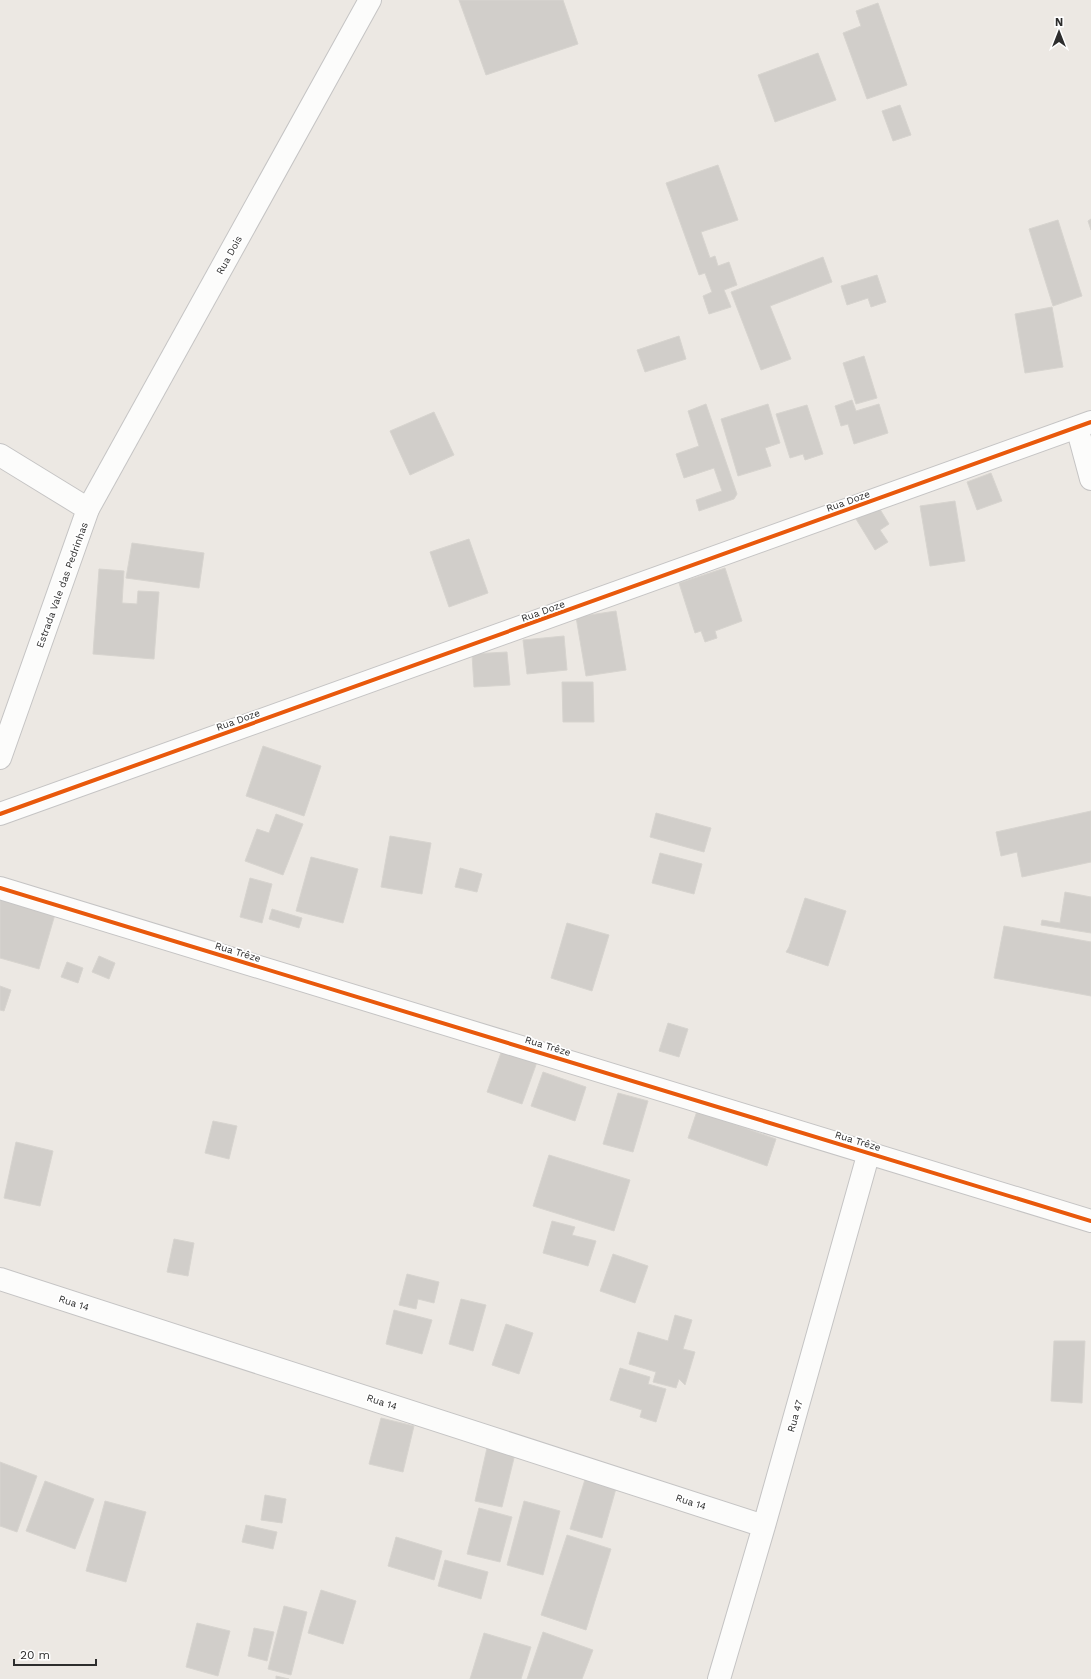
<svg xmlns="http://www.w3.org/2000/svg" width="1091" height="1679" font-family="'Work Sans',sans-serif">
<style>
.building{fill:#d1ceca;stroke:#d7d4cf}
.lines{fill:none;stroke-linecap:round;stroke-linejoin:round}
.minor-casing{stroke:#c5c4c4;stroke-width:24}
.tertiary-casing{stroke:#c5c4c4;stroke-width:24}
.secondary-casing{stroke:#c5c4c4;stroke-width:24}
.minor{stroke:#fcfcfb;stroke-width:22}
.tertiary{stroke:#fcfcfb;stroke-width:22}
.secondary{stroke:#fcfcfb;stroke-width:22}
.cycleway-casing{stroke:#fff;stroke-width:6}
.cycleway{stroke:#e8590c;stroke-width:4}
.labels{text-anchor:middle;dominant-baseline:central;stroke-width:3.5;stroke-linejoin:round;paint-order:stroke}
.street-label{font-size:10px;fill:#2d2d2d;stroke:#fff}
</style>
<rect width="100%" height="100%" fill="#ece8e3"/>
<!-- building -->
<path class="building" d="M459 0H563L578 44 486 75Z
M878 3 907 85 867 99 843 33 861 26 856 11Z
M818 53 836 100 775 122 758 75Z
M900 105 911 135 893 141 882 111Z
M718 165 738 220 701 232 710 258 715 256 718 266 729 262 737 285 724 290 731 307 709 314 703 296 712 292 705 273 699 275 666 183Z
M1091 219V230L1088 221Z
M1058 220 1082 296 1053 306 1029 229Z
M823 257 832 282 770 306 791 359 761 370 731 292Z
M877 275 886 302 871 307 868 298 847 305 841 286Z
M1052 307 1063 367 1025 373 1015 314Z
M679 336 686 359 645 372 637 350Z
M864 356 877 398 856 404 843 363Z
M852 400 856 411 879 404 888 433 854 444 848 424 841 426 835 406Z
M706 404 737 494 734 499 699 511 696 500 722 491 714 468 684 478 676 454 699 446 688 411Z
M768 404 780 443 765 448 771 466 738 476 721 419Z
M807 405 823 454 805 460 803 454 790 458 776 414Z
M434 412 454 455 410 475 390 431Z
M991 473 1002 501 977 510 967 482Z
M955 501 965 561 930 566 920 506Z
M878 506 889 524 880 530 888 542 875 550 856 519Z
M469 539 488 593 449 607 430 552Z
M132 543 204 553 199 588 126 578Z
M725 568 742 621 715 631 717 638 705 642 701 631 695 633 679 583Z
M99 569 124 571 122 603 137 604 138 591 159 592 154 659 93 654Z
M616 611 626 670 586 676 576 617Z
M564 636 567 670 527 674 523 640Z
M507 652 510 685 474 687 472 654Z
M562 682H593L594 722H563Z
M263 746 321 766 304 816 246 796Z
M1091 811V862L1022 877 1017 852 1001 856 996 832Z
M656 813 711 828 704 852 650 837Z
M276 814 303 824 283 875 245 861 257 829 269 833Z
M390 836 431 843 422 894 381 887Z
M660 853 702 864 694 894 652 883Z
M311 857 358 869 343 923 296 911Z
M460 868 482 874 477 892 455 887Z
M250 878 272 884 262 923 240 917Z
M1065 892 1091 897V933L1041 925 1042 920 1060 923Z
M0 894 56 911 39 969 0 958Z
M805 898 846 911 828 966 786 952 789 947Z
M272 909 302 918 299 928 269 919Z
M567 923 609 935 592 991 551 978Z
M1004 926 1091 942V996L994 978Z
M99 956 115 963 109 979 92 972Z
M67 962 83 968 78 983 61 977Z
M0 986 11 990 4 1011 0 1010Z
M668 1023 688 1029 679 1057 659 1051Z
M502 1050 537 1062 522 1104 487 1092Z
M543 1072 586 1087 575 1121 531 1106Z
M618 1093 648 1101 633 1152 603 1144Z
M697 1111 776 1139 767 1166 688 1138Z
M213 1121 237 1126 229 1159 205 1153Z
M16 1142 53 1151 40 1206 4 1198Z
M549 1155 630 1180 614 1231 533 1206Z
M552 1221 575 1227 572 1235 596 1241 588 1266 543 1253Z
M174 1239 194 1243 188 1276 167 1272Z
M613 1254 648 1266 635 1303 600 1291Z
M407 1274 439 1282 434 1303 418 1299 416 1309 399 1305Z
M461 1299 486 1305 473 1351 449 1344Z
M394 1310 432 1320 422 1354 386 1344Z
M675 1315 692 1320 683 1349 695 1352 685 1385 679 1379 676 1388 653 1382 656 1372 629 1364 638 1332 668 1341Z
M506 1324 533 1333 519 1374 492 1365Z
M1054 1341H1085L1082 1403 1051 1401Z
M620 1368 650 1377 648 1384 666 1389 656 1422 640 1417 642 1410 610 1400Z
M381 1418 414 1426 403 1472 369 1464Z
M487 1448 515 1454 502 1507 475 1501Z
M0 1462 37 1476 17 1532 0 1526Z
M586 1476 617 1485 602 1538 570 1529Z
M45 1481 94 1499 75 1549 26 1531Z
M265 1495 286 1499 282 1523 261 1520Z
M105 1501 146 1512 126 1582 86 1571Z
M524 1501 560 1511 543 1575 507 1565Z
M479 1508 512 1517 500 1562 467 1554Z
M246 1525 277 1532 273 1549 242 1542Z
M567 1535 611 1549 586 1630 541 1615Z
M396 1537 442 1551 434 1580 388 1566Z
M445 1560 488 1572 481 1599 438 1586Z
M321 1590 356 1601 343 1644 308 1633Z
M284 1606 307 1612 291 1675 268 1669Z
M197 1623 230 1631 218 1676 186 1667Z
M254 1628 274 1632 267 1661 248 1656Z
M543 1632 593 1650 582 1679H527Z
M484 1633 531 1647 521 1679H470Z
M276 1676 289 1679H276Z"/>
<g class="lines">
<!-- minor casing -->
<g class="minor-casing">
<path id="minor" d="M1077 427 1091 479
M0 814 1091 422
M0 888 1091 1221
M0 1279 764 1526
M719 1679 764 1526 869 1152"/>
</g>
<!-- tertiary casing -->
<g class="tertiary-casing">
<path id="tertiary" d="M88 509 370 0"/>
</g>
<!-- secondary casing -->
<g class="secondary-casing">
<path id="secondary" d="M0 455 88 509 0 758"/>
</g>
<!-- minor -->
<use href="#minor" class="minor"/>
<!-- tertiary -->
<use href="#tertiary" class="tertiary"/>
<!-- secondary -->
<use href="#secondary" class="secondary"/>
<!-- cycleway casing -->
<g class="cycleway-casing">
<path id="cycleway" d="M0 814 1091 422
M0 888 1091 1221"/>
</g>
<!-- cycleway -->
<use href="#cycleway" class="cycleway"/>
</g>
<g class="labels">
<!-- street labels -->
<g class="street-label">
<text transform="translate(229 255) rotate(-61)">Rua Dois</text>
<text transform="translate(848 501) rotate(-20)">Rua Doze</text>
<text transform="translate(62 585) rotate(-70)">Estrada Vale das Pedrinhas</text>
<text transform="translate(543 611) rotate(-20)">Rua Doze</text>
<text transform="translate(238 720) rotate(-20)">Rua Doze</text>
<text transform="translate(238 952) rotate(17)">Rua Trêze</text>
<text transform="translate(548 1046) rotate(17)">Rua Trêze</text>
<text transform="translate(858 1141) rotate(17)">Rua Trêze</text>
<text transform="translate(74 1303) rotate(18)">Rua 14</text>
<text transform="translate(382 1402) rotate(18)">Rua 14</text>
<text transform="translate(795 1416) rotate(-74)">Rua 47</text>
<text transform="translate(691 1502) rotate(18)">Rua 14</text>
</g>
</g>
<!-- north arrow -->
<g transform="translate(1059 32)" stroke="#ffffff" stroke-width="3" paint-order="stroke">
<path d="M0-3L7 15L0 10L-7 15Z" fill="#2d2d2d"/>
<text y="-6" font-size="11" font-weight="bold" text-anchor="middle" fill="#2d2d2d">N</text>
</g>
<!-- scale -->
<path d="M14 1659v6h82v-6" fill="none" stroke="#2d2d2d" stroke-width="2"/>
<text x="20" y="1659" font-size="12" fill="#2d2d2d" stroke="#ffffff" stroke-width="3" paint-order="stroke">20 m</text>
</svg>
